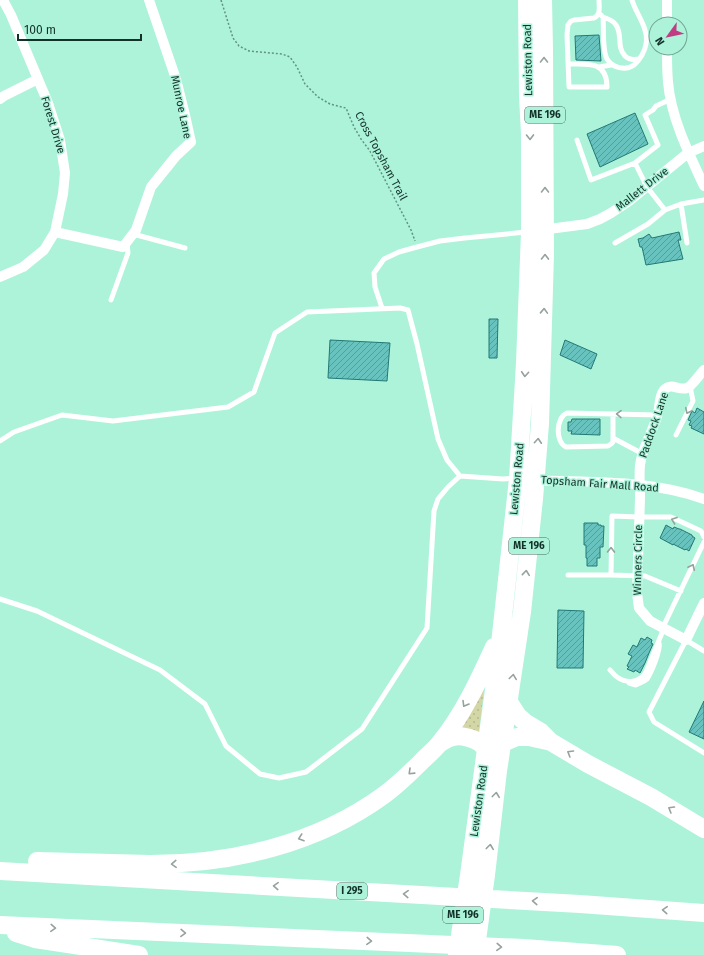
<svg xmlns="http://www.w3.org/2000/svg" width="704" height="955" font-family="'Fira Sans',sans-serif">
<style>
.grass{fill:url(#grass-dots)}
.building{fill:url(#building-hatch);stroke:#237874}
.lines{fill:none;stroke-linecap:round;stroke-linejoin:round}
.path{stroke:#619482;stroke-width:1.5;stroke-dasharray:2 2;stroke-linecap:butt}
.lane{stroke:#fff;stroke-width:5}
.street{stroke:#fff;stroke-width:10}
.highway{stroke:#fff;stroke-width:18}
.oneway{stroke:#95a29e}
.labels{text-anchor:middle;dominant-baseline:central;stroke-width:3;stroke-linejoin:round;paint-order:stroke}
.shield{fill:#acf3da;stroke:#416b5d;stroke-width:1}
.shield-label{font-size:10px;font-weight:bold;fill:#133128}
.street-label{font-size:11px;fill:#133128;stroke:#acf3da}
</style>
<defs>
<pattern id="grass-dots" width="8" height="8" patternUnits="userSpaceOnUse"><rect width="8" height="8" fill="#d3d6a5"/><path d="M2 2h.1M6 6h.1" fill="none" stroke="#b4b88e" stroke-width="1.8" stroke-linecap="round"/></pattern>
<pattern id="building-hatch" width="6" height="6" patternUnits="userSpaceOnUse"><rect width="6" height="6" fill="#68c3be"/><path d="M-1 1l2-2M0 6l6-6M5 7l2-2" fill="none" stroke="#549f9a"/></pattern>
</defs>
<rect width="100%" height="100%" fill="#acf3da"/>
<!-- grass -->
<path class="grass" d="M484 688 479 732 478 734 456 733Z"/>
<!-- building -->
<path class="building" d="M599 35 601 61 576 60 575 36Z
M635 113 648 144 600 167 587 134Z
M679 232 681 240H678L683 259 646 265 642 247H640L638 239 643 238 649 234 652 238Z
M489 319H498L497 358H489Z
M330 340 390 343 387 381 328 378Z
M565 340 597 354 591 369 560 355Z
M697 408 704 412V434L691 428 692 426 689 425 691 421 688 420 692 411 695 413Z
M572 419H600V435L571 434 572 431H568V422H571Z
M584 523H598V525H601V526H604L603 547H600V558H597V566H587V558H586V545H584Z
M666 525 673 529 674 527 679 529H680L692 535V536L695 538 689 551 686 549 685 550 673 544V545L660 538Z
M558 610 584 611 583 668H557Z
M647 637 652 640 651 643 653 644 649 653 645 663 640 673 635 670 634 672 627 669 629 667 627 666 632 656 628 654 633 645 637 647 641 638 645 640Z
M704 701V739L689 732Z"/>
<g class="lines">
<!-- path -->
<path class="path" d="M221 0 233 38 239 46 249 51 282 54 290 57 297 67 305 84 318 97 330 104 346 108 354 127 361 139 370 151 384 178 411 230 415 241"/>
<!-- lane -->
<path class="lane" d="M599 13 603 17C604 28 602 50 607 59 612 68 626 71 634 65 640 60 645 51 646 44 649 28 636 14 632 0
M603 17C608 19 613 20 616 25 623 35 616 46 625 56 629 60 634 60 639 59
M569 64C588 64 607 61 607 87H569L567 35 568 25 571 21 574 20 594 18C601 15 599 7 599 0
M599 67 611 65
M577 140 591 180 635 163
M681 204 704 200
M665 210 681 204 687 243
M133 234 185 248
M615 243 648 224 665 210 647 187 635 163 658 145 645 115 653 110 656 106 671 99
M111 300 128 253 127 243
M382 308 375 287 374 273 384 259 399 252 417 247 440 241 465 238 527 232
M613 414V442L611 444 608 446 566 447C555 442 556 417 567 413L658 415
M676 435 693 401 690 386
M613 438 643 454
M0 441 14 432 62 415 113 421 228 407 254 392 275 333 307 312 400 308 408 310 417 344 438 439 447 460 460 476 448 487 438 499 434 511 427 628 362 729 306 772 279 778 260 774 226 746 205 704 160 670 37 611 0 599
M460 476 503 479 515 478
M568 575H611L612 516 639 517H671L701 531 704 537
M611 575 645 576 681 591
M663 627 704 542
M704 651 686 640 649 712 654 722 704 753
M610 670C612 672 614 675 617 677 627 684 639 683 646 672L664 628
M629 683 636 685C639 683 644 682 647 679 651 673 661 650 659 643"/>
<!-- street -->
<path class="street" d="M667 0V24
M667 48C667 59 667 71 668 82 671 118 689 154 704 186
M0 99 4 96 38 79
M541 230 587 224 600 219 611 213 629 201 688 153 704 146
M55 232 123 247 136 230 151 187 176 156 191 142 185 115 176 79 149 0
M0 277 23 267 44 250 55 232 63 194 65 173 60 140 48 103 11 15 3 0
M704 370C699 375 692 386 687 388 679 391 671 382 664 390 659 396 660 405 658 413 654 430 642 447 640 465 639 475 640 487 640 498 639 530 638 561 637 593L639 608 650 621 686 640 704 603
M532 480C589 483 649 479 704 499"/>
<!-- highway -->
<path class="highway" d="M509 702 518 716 526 723 541 732 551 742 588 764 651 797 704 829
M439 744C443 741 447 738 453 737 461 735 473 738 480 743 485 747 488 753 491 759
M493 747 517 737H529L547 741
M37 861 150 864C232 864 317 844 384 795 398 785 410 773 422 761 428 755 434 750 439 744 463 715 479 680 494 647
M0 871 580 904 704 913
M0 925 524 948 617 955
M16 933 35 939 139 955
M457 955 469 875 499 653 518 479 525 363 530 232V134L528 96 527 0
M475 955 486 875 498 771 522 612 534 499 540 424 545 254 544 48 543 0"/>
</g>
<!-- one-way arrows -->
<defs><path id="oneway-chevron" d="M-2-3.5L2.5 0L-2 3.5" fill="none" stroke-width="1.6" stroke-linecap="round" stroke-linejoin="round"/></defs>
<g class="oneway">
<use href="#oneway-chevron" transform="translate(544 60) rotate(-90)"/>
<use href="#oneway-chevron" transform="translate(530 137) rotate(89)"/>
<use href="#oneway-chevron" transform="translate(545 190) rotate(-90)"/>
<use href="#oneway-chevron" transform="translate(545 257) rotate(-89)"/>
<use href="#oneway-chevron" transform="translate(544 311) rotate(-88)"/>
<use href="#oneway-chevron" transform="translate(525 374) rotate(94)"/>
<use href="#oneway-chevron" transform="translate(688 411) rotate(116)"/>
<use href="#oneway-chevron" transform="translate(619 414) rotate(-179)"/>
<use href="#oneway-chevron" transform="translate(538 441) rotate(-86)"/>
<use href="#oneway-chevron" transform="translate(674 520) rotate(-160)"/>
<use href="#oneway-chevron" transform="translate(611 550) rotate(-89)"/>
<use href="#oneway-chevron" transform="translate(692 567) rotate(-65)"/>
<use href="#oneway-chevron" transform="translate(526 573) rotate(-84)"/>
<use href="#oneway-chevron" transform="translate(513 677) rotate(-82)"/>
<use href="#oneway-chevron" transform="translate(465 704) rotate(121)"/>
<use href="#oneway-chevron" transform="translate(570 753) rotate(-149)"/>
<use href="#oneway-chevron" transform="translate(411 772) rotate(136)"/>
<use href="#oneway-chevron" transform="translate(496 795) rotate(-83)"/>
<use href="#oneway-chevron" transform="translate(671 809) rotate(-149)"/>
<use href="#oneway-chevron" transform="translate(301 838) rotate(161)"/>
<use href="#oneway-chevron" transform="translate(490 847) rotate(-83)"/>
<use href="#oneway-chevron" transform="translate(174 864) rotate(177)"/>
<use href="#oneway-chevron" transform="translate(276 886) rotate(-177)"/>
<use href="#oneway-chevron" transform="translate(406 894) rotate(-177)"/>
<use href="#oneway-chevron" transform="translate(535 901) rotate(-177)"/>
<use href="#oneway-chevron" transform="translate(665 910) rotate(-176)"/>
<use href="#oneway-chevron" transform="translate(53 928) rotate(3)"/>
<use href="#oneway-chevron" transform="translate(183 933) rotate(2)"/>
<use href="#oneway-chevron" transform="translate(369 941) rotate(3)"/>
<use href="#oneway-chevron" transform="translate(499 947) rotate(3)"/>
</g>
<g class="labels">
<!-- shield labels -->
<g class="shield">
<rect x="525" y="107" width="40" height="16" rx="3"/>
<rect x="509" y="538" width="40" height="16" rx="3"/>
<rect x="337" y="883" width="30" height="16" rx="3"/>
<rect x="443" y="907" width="40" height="16" rx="3"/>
</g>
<g class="shield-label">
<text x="545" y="115">ME 196</text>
<text x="529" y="546">ME 196</text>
<text x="352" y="891">I 295</text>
<text x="463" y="915">ME 196</text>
</g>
<!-- street labels -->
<g class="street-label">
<text transform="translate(528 60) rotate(-91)">Lewiston Road</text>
<text transform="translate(181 107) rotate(78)">Munroe Lane</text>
<text transform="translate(53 125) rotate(73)">Forest Drive</text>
<text transform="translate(381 156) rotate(62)">Cross Topsham Trail</text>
<text transform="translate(642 189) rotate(-38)">Mallett Drive</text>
<text transform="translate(654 425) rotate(-71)">Paddock Lane</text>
<text transform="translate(517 479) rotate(-85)">Lewiston Road</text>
<text transform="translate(600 484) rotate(4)">Topsham Fair Mall Road</text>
<text transform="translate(638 560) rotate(-89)">Winners Circle</text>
<text transform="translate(479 801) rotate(-82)">Lewiston Road</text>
</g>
</g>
<!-- north arrow -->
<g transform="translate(668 36) rotate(237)"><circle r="19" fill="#acf3da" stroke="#6fa593"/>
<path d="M0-3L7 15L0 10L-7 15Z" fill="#c03d84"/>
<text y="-6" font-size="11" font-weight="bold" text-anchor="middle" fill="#133128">N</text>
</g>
<!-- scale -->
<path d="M18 34v6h123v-6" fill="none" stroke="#133128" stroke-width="2"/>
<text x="24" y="34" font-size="12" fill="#133128" stroke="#acf3da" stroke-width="3" paint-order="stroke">100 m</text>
</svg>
